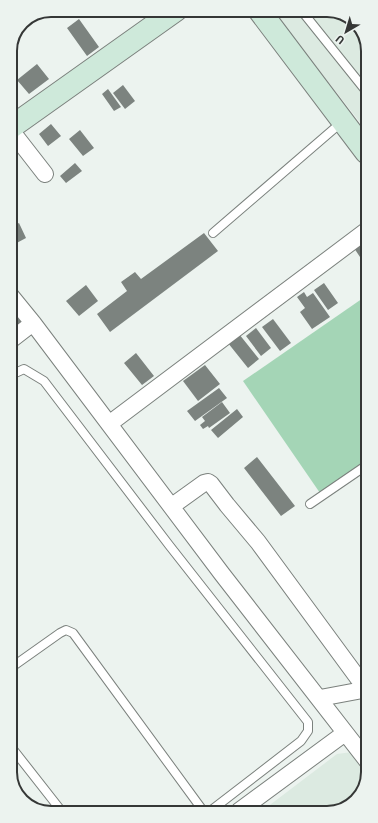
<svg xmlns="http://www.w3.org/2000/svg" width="378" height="823" font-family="'Exo 2',sans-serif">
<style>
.built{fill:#dceae1}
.green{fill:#a4d5b6}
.building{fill:#7c837f}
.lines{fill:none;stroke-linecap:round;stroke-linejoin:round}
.lane-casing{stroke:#7b817d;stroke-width:10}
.street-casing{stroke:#7b817d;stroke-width:18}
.secondary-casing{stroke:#7b817d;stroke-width:24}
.lane{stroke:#fff;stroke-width:8}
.street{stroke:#fff;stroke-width:16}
.secondary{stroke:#cee9da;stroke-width:22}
.rim{fill:none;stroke:#353736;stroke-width:2}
</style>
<rect width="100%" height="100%" fill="#ecf3ef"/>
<!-- built -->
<path class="built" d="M272 10H330L352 18 366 38V130Z
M352 752 368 774 360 797 340 811H262L337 754Z"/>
<!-- green -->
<path class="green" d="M366 296 367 460 320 493 243 381Z"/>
<!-- building -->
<path class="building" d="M79 19 99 47 87 56 67 28Z
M37 64 49 79 29 94 17 80Z
M123 85 135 101 125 109 113 93Z
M108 89 121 107 114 111 102 94Z
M51 124 61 136 48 146 39 134Z
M80 130 94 148 83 156 69 139Z
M75 163 82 171 66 183 60 176Z
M13 210 17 219 11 223V211Z
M19 223 26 238 11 246V227Z
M204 233 218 251 110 332 97 314 127 291 121 282 135 272 141 279Z
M366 239V266L354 248Z
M324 283 338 303 328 310 314 290Z
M86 285 98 301 79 316 66 301Z
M304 292 307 297 313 293 330 317 312 329 300 312 305 308 297 297Z
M17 311 27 326 11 338V316Z
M273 319 291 343 280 351 262 327Z
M256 328 271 348 261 356 246 336Z
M239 334 259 359 248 368 228 343Z
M136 353 154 376 142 385 124 363Z
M205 365 220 384 198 401 183 381Z
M219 388 227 398 195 421 187 411Z
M222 402 230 413 209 428 208 426 203 429 200 425 205 421 202 417Z
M237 409 243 417 218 438 211 430Z
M257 457 295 506 281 516 244 468Z"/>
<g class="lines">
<!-- lane casing -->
<g class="lane-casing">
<path id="lane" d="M301 10 366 91
M213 233 343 121
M11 375 24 369 44 381 169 545 308 722V731L301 741 209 812
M310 504 367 465
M12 667 60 633 66 630 73 633 204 812
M12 748 63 813"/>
</g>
<!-- street casing -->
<g class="street-casing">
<path id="street" d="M10 129 45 174
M11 296 33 323 222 574 368 762
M11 340 33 323
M109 424 366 231
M172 506 204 483 208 482 211 484 227 505 258 542 366 689
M320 698 368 689
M239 811 345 733"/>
</g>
<!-- secondary casing -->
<g class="secondary-casing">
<path id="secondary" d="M259 10 366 152
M10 128 176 10"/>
</g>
<!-- lane -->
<use href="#lane" class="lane"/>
<!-- street -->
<use href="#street" class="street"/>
<!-- secondary -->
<use href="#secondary" class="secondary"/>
</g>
<!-- crop -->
<path d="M0 0H378V823H0ZM51 17H327A34 34 0 0 1 361 51V772A34 34 0 0 1 327 806H51A34 34 0 0 1 17 772V51A34 34 0 0 1 51 17Z" fill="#ecf3ef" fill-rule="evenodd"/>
<path class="rim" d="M51 17H327A34 34 0 0 1 361 51V772A34 34 0 0 1 327 806H51A34 34 0 0 1 17 772V51A34 34 0 0 1 51 17Z"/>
<!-- north arrow -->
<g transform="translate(346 32) rotate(218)" stroke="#ecf3ef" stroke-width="3" paint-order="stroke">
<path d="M0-3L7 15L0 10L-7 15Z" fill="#353736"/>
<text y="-6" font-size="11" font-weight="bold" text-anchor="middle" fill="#353736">U</text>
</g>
</svg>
